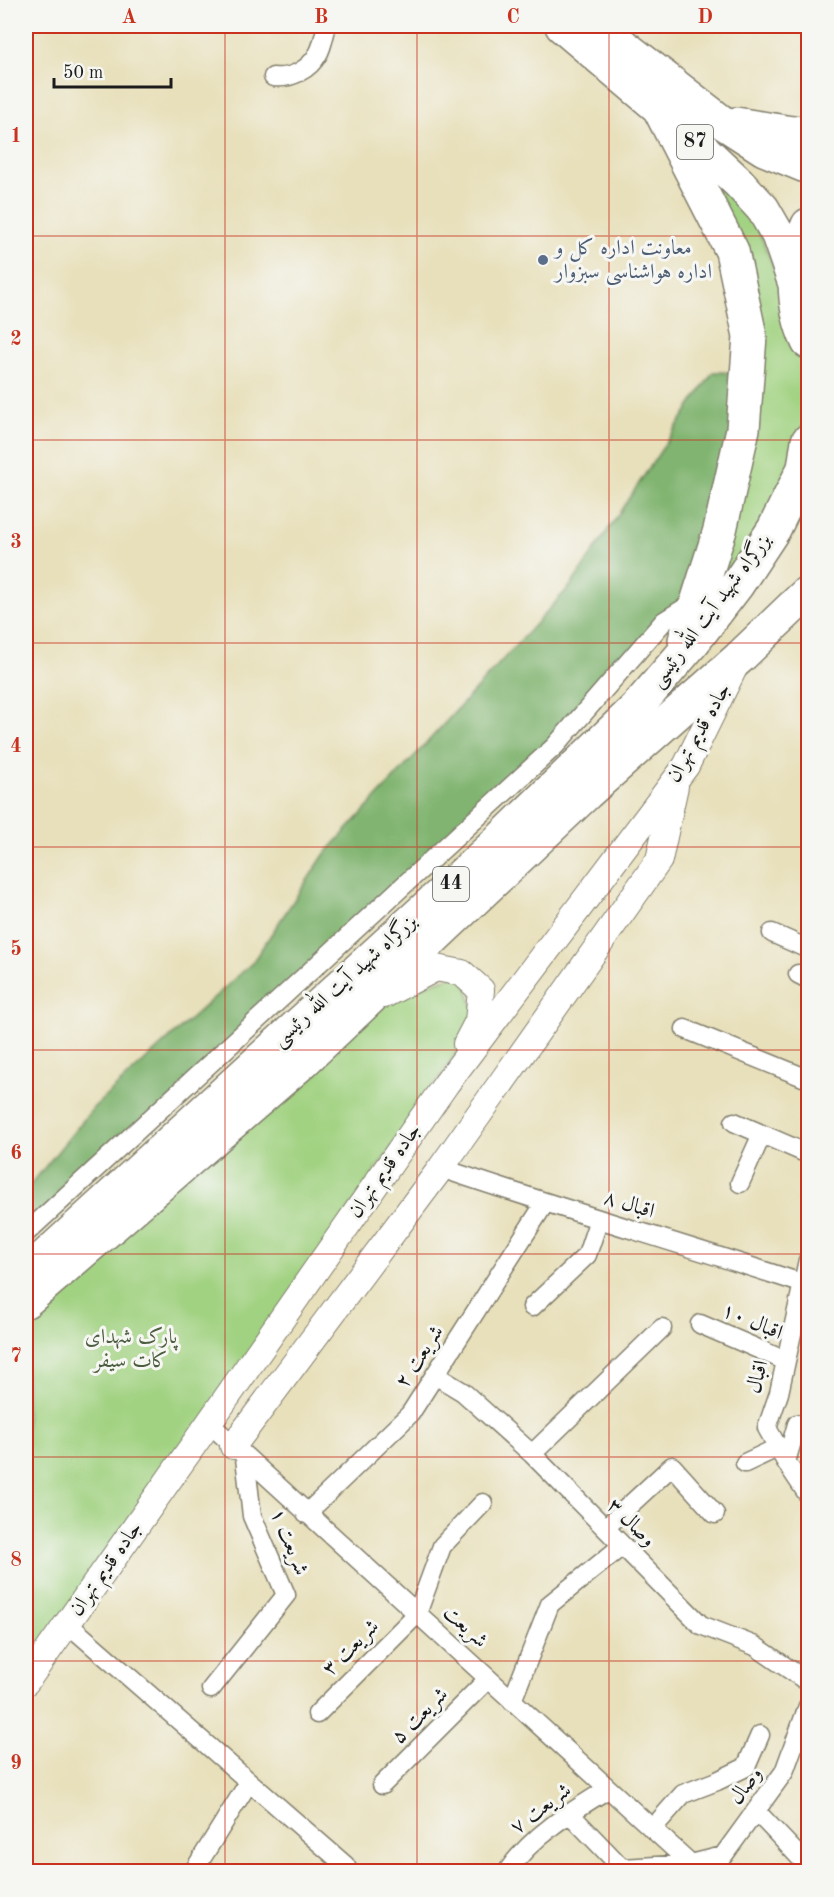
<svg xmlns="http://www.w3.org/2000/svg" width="834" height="1897" font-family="'Old Standard TT',Amiri,serif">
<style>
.green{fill:#a1d281;stroke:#5e774e;stroke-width:1.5}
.forest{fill:#80b46f;stroke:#4e6846;stroke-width:1.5}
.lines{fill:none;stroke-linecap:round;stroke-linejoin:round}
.street-casing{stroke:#827e6c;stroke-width:21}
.secondary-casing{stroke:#827e6c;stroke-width:28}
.highway-casing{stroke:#827e6c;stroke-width:36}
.street{stroke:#fff;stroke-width:18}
.secondary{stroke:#fff;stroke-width:26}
.highway{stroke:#fff;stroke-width:33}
.grid{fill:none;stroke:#c8321e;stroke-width:1.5;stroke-opacity:0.55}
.service-dot{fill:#5c6f8a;stroke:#f6f6f2;stroke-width:2}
.labels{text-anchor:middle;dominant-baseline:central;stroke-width:6;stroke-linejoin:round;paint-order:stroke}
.shield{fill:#f6f6f2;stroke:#5d5d5c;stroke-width:1.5}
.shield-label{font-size:20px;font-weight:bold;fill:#1c1c1c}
.service-label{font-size:21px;fill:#4e5e75;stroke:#f6f6f2;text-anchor:start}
.street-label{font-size:21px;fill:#1c1c1c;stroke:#f6f6f2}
.park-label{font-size:21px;fill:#4b5c3f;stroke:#f6f6f2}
.neatline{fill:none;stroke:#c8321e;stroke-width:2}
.grid-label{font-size:20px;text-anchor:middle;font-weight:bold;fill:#c8321e}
</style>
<rect width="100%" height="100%" fill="#f6f6f2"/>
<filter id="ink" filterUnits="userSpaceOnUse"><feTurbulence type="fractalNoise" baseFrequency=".0167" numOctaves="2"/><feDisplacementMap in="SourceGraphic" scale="12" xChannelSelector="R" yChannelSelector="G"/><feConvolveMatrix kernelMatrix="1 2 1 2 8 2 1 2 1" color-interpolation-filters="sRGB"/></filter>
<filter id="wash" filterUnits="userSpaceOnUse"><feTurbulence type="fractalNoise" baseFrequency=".008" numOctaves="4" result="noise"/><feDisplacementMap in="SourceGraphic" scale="24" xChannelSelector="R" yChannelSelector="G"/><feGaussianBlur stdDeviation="1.35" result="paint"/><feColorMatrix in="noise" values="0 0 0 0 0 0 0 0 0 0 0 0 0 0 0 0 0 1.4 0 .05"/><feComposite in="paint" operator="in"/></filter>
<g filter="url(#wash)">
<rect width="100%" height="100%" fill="#e8e0bb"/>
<!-- green -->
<path class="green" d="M659 108 739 183 808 352V441L694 641 750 336Z
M462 973 478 1021 26 1682V1301L362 1006Z"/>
<!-- forest -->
<path class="forest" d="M713 372 747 373 697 600 664 621 555 746 26 1233V1193L27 1189 94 1107 252 963 324 855 572 584Z"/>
</g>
<g filter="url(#ink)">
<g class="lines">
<!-- street casing -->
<g class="street-casing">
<path id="street" d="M273 77C291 79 309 70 318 54 323 46 324 34 327 26
M772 933 808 949
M798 974 808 979
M685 1029 808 1079
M734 1122 808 1154
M441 1168C561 1209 683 1244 804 1284
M740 1183 762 1134
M26 1233 555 746 664 621 696 601
M808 1260 779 1393 767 1428 786 1462 808 1495
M532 1307 587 1255 599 1219
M700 1324 786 1361
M435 1375 463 1392 532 1454 701 1625 755 1646 808 1682
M209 1423 691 1864 694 1872
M532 1454 662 1328
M786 1462 797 1424
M745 1463 779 1447
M306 1514 410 1414 545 1203
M605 1528 672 1466 715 1514
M67 1623 345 1865 349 1872
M211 1689 286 1595 252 1516 245 1458
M512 1701 550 1604 622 1546
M317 1714 417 1614 442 1546 483 1503
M382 1785 488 1679
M756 1811 808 1866
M569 1813 622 1868 691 1864 723 1856 784 1772 808 1706
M652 1829 683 1794 717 1781 746 1767 760 1735
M193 1872 249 1782
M507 1872C531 1836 572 1811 608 1789"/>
</g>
<!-- secondary casing -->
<g class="secondary-casing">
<path id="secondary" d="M384 995 436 968 462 973 481 990 478 1021 466 1044
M233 1446 441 1168 659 860 675 786
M26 1682 209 1423 446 1084 686 766 734 668"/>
</g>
<!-- highway casing -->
<g class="highway-casing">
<path id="highway" d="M562 26 659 108 739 183 763 209 778 235 795 284
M598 26 719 120 764 149 808 167
M659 108 732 251 750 336 743 429 720 530 685 640
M736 124 792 133 808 132
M808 225C791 261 791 306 808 342
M26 1274 490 849 637 707 694 641 737 585 774 529 804 468 808 441
M26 1301 304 1061 587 793 739 658 808 592"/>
</g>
<!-- street -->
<use href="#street" class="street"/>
<!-- secondary -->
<use href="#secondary" class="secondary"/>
<!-- highway -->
<use href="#highway" class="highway"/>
</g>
</g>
<!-- grid -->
<path class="grid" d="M225 26V1872M417 26V1872M609 26V1872M26 236H808M26 440H808M26 643H808M26 847H808M26 1050H808M26 1254H808M26 1457H808M26 1661H808"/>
<!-- markers -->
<circle class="service-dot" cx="543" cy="260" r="6"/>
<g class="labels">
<!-- shield labels -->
<g class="shield">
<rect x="677" y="125" width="36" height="34" rx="4.5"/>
<rect x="433" y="867" width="36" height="34" rx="4.5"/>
</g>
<g class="shield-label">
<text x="695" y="142">87</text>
<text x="451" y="884">44</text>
</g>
<!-- service labels -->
<g class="service-label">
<text x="555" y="248">معاونت اداره کل و<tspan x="555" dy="24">اداره هواشناسی سبزوار</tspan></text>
</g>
<!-- street labels -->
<g class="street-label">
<text transform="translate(711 611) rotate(-53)">بزرگراه شهید آیت الله رئیسی</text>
<text transform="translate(699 733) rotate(-61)">جاده قدیم تهران</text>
<text transform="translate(345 981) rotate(-42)">بزرگراه شهید آیت الله رئیسی</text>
<text transform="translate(385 1171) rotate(-55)">جاده قدیم تهران</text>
<text transform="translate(629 1205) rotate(17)">اقبال ۸</text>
<text transform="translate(752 1322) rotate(23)">اقبال ۱۰</text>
<text transform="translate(420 1357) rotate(-57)">شریعت ۲</text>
<text transform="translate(758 1377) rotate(-75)">اقبال</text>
<text transform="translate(631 1523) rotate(45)">وصال ۳</text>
<text transform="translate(289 1542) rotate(68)">شریعت ۱</text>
<text transform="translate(106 1569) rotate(-55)">جاده قدیم تهران</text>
<text transform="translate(465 1627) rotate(42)">شریعت</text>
<text transform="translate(351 1648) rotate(-45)">شریعت ۳</text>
<text transform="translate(420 1716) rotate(-45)">شریعت ۵</text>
<text transform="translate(746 1786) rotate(-54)">وصال</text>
<text transform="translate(541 1809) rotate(-37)">شریعت ۷</text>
</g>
<!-- park labels -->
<g class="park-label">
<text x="131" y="1337">پارک شهدای<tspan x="131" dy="24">کات سیفر</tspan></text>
</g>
</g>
<!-- margin -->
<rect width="834" height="1897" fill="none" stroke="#f6f6f2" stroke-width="66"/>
<!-- scale -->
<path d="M54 78v9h117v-9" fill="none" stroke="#1c1c1c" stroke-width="3"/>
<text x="63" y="78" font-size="18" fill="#1c1c1c" stroke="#f6f6f2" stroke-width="4.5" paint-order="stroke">50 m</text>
<rect x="33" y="33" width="768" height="1831" class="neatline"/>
<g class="grid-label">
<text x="129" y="23">A</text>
<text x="321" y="23">B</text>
<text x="513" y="23">C</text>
<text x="705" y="23">D</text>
<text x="16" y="142">1</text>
<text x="16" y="345">2</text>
<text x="16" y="548">3</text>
<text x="16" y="752">4</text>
<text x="16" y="955">5</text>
<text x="16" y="1159">6</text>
<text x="16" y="1362">7</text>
<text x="16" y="1566">8</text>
<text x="16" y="1769">9</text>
</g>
</svg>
